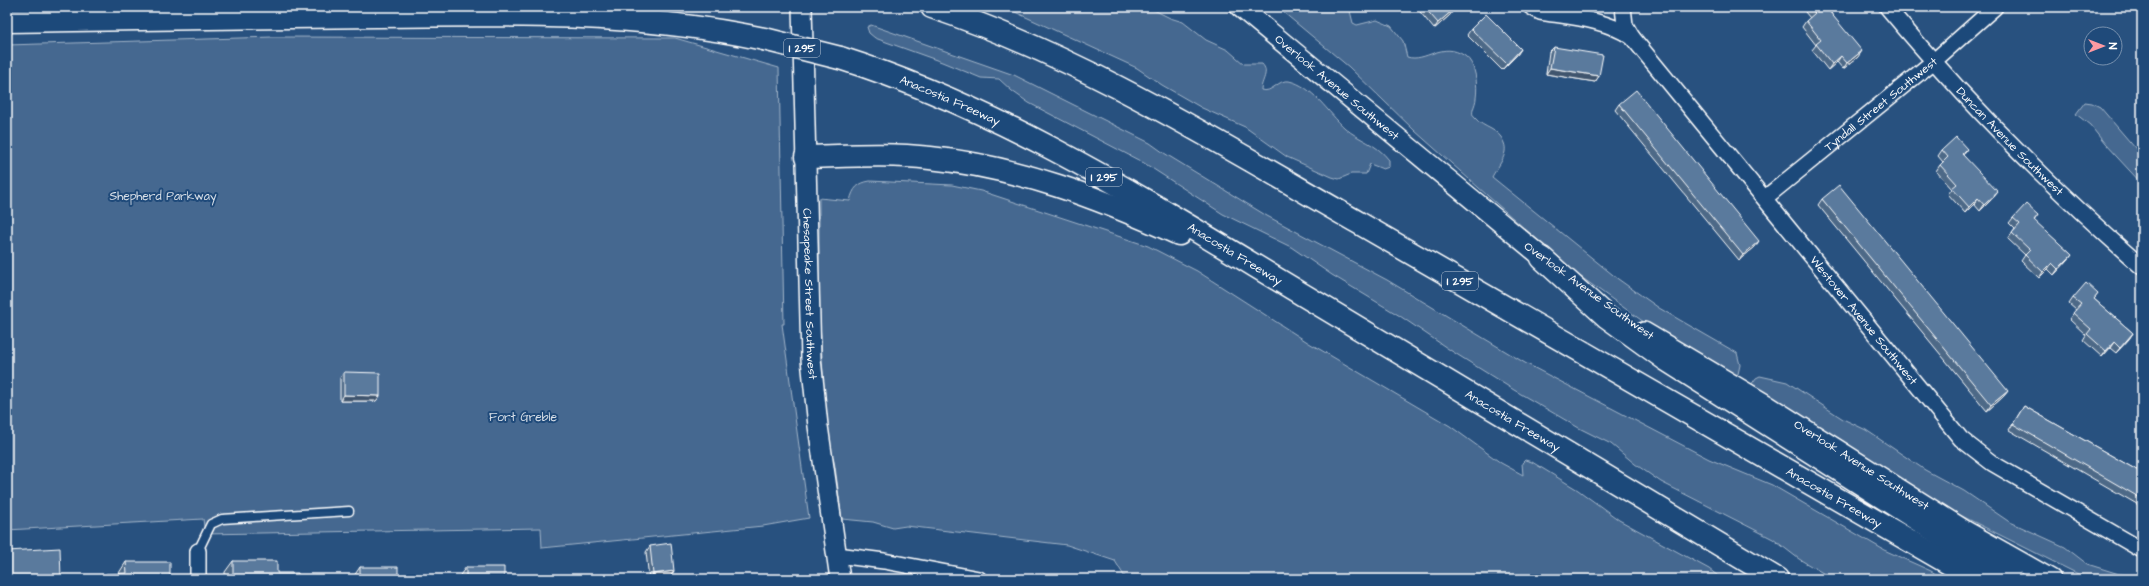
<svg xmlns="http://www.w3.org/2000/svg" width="2149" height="586" font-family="'Architects Daughter',sans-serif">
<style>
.green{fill:#446890;stroke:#a2b4c8}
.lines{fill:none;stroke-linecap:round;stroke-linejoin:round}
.service-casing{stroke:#fff;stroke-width:11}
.minor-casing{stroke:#fff;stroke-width:18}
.tertiary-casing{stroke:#fff;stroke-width:22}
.motorway-casing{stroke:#fff;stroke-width:25}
.service{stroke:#1f4a7a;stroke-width:8}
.minor{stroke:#1f4a7a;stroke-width:15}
.tertiary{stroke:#1f4a7a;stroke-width:19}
.motorway{stroke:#1f4a7a;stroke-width:22}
.motorway-bridge-casing{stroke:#fff;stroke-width:25;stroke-linecap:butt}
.motorway-bridge{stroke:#1f4a7a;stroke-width:22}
.wall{fill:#4d6987;stroke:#fff}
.shaded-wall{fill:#3f556e;stroke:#fff}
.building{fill:#5a7a9d;stroke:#fff}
.labels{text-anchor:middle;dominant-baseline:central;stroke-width:4;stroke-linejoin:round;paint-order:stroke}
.shield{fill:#1f4a7a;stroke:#bcc9d7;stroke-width:1}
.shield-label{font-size:11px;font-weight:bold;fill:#fff}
.street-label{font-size:12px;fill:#fff;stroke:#1f4a7a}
.park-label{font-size:12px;fill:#dae1e9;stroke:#1f4a7a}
</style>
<rect width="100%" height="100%" fill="#28517f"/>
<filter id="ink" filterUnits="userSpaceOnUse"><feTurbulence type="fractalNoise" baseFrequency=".025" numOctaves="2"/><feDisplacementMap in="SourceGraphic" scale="8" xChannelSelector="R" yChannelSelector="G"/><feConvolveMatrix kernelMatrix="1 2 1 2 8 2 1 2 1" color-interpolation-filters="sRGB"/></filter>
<g filter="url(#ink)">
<!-- green -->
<path class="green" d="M1004 7H1148L1170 18 1183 22 1206 40 1228 50 1244 64H1262C1270 72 1261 81 1261 90 1272 94 1278 79 1289 81 1313 86 1328 113 1345 128 1360 141 1376 143 1389 160V167L1383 169 1370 164 1366 174H1351L1339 179 1332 177 1287 157 1245 127 1202 108 1162 85 1137 68Z
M1277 7H1349L1353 23 1357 25 1377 20 1391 26 1403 41 1407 57C1426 63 1442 40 1465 56 1476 63 1478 86 1476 98 1476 105 1469 113 1475 118 1484 129 1499 128 1504 143 1509 155 1497 167 1492 177L1618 279 1659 308 1737 353 1740 365 1738 374 1734 376 1669 340 1570 269 1415 131 1349 67Z
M871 25 1014 75 1150 143 1164 153 1267 216 1387 280 1525 363 1709 459 1772 485 1884 550 1931 571 1944 579H1833L1799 559 1773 539 1661 482 1635 464 1611 444 1579 428 1514 390 1450 350 1400 316 1332 275 1291 247 1223 214 1144 163 1029 103 1012 91 999 79 981 78 942 62 875 38 869 33 867 27Z
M273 37 675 38 779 68 784 324H782L809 518 763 526 542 548 541 528 205 534 203 519 7 530V45Z
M2085 102 2092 103 2100 107 2142 156V184L2105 144 2090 125 2076 114Z
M870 181 952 185 981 191 1148 246 1197 271 1309 343 1450 426 1501 463 1523 475 1522 463 1525 460 1532 462 1578 490 1619 520 1709 569 1722 579H1126L1115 561 1067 545 906 526 893 528 873 522 842 519 835 466 826 426 819 304V198L850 201C853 188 858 183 870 181Z
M1760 376 1787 382 1843 419 1866 430 1925 470 1964 491 2008 521 2065 547 2087 564 2119 574 2142 576V579H2088L1960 515 1884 470 1848 444 1751 385 1756 378Z"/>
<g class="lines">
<!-- service casing -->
<g class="service-casing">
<path id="service" d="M198 551 211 524 222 519 349 511"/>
</g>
<!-- minor casing -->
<g class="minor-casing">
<g id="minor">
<path d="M1531 7 1540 12C1571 17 1605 19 1632 37L1625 25 1623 7"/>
<path id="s1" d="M1887 7C1965 101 2051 187 2142 267"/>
<path id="s2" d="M1632 37 1961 439 1992 463 2142 550"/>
<path id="s3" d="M1765 198 1934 61 1995 7"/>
<path d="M837 555 884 561 979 579"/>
<path d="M198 579V551"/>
</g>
</g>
<!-- tertiary casing -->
<g class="tertiary-casing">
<g id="tertiary">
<path id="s4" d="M802 7 811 359 818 426 840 579"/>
<path id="s5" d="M1240 7 1554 267"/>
<path id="s6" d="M1644 332 1767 405 1966 531 2051 579"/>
</g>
</g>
<!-- motorway casing -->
<g class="motorway-casing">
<g id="motorway">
<path id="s7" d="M932 7C1084 58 1221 144 1359 223 1565 341 1770 461 1976 579"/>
<path d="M7 21C130 19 254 17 377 16 507 14 636 12 764 39"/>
<path id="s8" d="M840 58C1008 111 1155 206 1305 296 1462 391 1620 484 1777 579"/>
<path d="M806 157C847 156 889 153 930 158 1019 167 1099 198 1179 234"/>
<path d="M1542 258 1607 317 1665 359 2011 579"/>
</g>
</g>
<!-- service -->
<use href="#service" class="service"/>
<!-- minor -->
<use href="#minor" class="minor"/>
<!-- tertiary -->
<use href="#tertiary" class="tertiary"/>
<!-- motorway -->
<use href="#motorway" class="motorway"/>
<!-- motorway-bridge casing -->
<g class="motorway-bridge-casing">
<path id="motorway-bridge" d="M764 39 840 58"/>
</g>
<!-- motorway-bridge -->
<use href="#motorway-bridge" class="motorway-bridge"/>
</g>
<!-- wall -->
<path class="wall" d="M1416 7H1452L1450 15 1434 29Z
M1808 7H1835L1831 13 1858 57 1843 69 1837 62 1828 70 1812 50 1816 45 1802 27 1806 21 1810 18 1805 12Z
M1471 29 1521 49 1517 55 1502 70 1467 35Z
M1554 47 1599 76 1595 82 1546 74 1549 52Z
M1619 104 1755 247 1739 260 1615 110Z
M1967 149 1963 155 1994 197 1980 211 1974 204 1965 213 1948 194 1952 189 1936 171 1940 165 1943 162 1938 156 1942 150Z
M1822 199 2008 391 2003 397 1987 411 1818 205Z
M2038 215 2034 221 2072 255 2067 261 2054 275 2048 269 2039 278 2021 261 2025 255 2008 239 2015 229 2009 223 2013 218Z
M2098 294 2094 299 2133 333 2129 339 2116 353 2110 348 2102 357 2083 340 2086 335 2069 319 2076 310 2069 304 2073 298Z
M344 372 380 396 376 401H340V378Z
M2024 406 2142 473V507L2009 430Z
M650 546 674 571 670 577 658 579H649L646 552Z
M233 561 277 573 298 579H225V572Z
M126 562 170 579H102L106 574H119V573Z
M360 567 398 579H352Z
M466 567 504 579H458V578Z"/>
<!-- shaded-wall -->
<path class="shaded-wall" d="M1454 9 1450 15 1434 29 1438 23Z
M1521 49 1517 55 1502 70 1507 64Z
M1862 51 1858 57 1843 69 1847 63Z
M1841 56 1837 62 1828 70 1832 64Z
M1550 68 1599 76 1595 82 1546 74Z
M1998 192 1994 197 1980 211 1984 205Z
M1978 198 1974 204 1965 213 1969 207Z
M1759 241 1755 247 1739 260 1743 255Z
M2072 255 2067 261 2054 275 2058 269Z
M2052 263 2048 269 2039 278 2043 272Z
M2133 333 2129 339 2116 353 2120 348Z
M2114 342 2110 348 2102 357 2106 351Z
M2008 391 2003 397 1987 411 1991 405Z
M344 395 380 396 376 401H340Z
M674 571 670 577 658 579H650L653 574Z"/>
<!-- building -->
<path class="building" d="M1424 7H1452L1454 9 1438 23Z
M1810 7H1835L1829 11 1862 51 1847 63 1841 56 1832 64 1816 44 1821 40 1806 21 1815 13Z
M1486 14 1521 49 1507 64 1471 29Z
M1554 47 1603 55 1599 76 1550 68Z
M1636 90 1759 241 1743 255 1619 104Z
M1956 137 1967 149 1962 154 1998 192 1984 205 1978 198 1969 207 1952 188 1957 184 1940 165 1948 157 1942 150Z
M1839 185 2008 391 1991 405 1822 199Z
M2026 204 2038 215 2034 220 2072 255 2058 269 2052 263 2043 272 2025 255 2030 250 2012 233 2020 224 2013 218Z
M2086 283 2098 294 2094 299 2133 333 2120 348 2114 342 2106 351 2087 334 2091 329 2073 313 2081 304 2073 298Z
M344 372 380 373V396L344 395Z
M2024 406 2142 473V499L2013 424Z
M671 543 674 571 653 574 650 546Z
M60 548 61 579H7V551Z
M233 561H277V573H298V579H233Z
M126 562H170V579H106V574L127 573Z
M360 567H398V579H360Z
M466 567H504V579H466Z"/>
</g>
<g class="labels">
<!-- shield labels -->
<g class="shield">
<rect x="784" y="39" width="36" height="18" rx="3"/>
<rect x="1086" y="168" width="36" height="18" rx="3"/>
<rect x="1442" y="272" width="36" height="18" rx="3"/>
</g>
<g class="shield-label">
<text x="802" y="48">I 295</text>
<text x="1104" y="177">I 295</text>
<text x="1460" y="281">I 295</text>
</g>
<!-- street labels -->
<g class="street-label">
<text stroke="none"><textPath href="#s5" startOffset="126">Overlook Avenue Southwest</textPath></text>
<text stroke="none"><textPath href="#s8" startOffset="118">Anacostia Freeway</textPath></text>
<text stroke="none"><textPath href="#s3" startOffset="149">Tyndall Street Southwest</textPath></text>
<text stroke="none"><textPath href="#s1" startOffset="182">Duncan Avenue Southwest</textPath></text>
<text stroke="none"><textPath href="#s8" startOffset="442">Anacostia Freeway</textPath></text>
<text transform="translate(1589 291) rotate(36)">Overlook Avenue Southwest</text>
<text stroke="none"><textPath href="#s4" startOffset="287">Chesapeake Street Southwest</textPath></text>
<text stroke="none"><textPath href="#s2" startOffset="366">Westover Avenue Southwest</textPath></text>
<text stroke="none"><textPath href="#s8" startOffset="766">Anacostia Freeway</textPath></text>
<text stroke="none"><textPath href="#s6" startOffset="255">Overlook Avenue Southwest</textPath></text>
<text stroke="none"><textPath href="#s7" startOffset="1028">Anacostia Freeway</textPath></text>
</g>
<!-- park labels -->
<g class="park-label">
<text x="163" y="196">Shepherd Parkway</text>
<text x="523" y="417">Fort Greble</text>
</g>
</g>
<!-- margin -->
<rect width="2149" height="586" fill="none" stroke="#1f4a7a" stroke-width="24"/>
<rect x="12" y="12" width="2125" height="562" fill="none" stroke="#fff" stroke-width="1.5" filter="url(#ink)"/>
<!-- north arrow -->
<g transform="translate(2103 46) rotate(90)"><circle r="19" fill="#1f4a7a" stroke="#7992af"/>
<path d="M0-3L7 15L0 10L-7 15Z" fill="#ff9aa2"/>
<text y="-6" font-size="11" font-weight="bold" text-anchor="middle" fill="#ffffff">N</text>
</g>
</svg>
